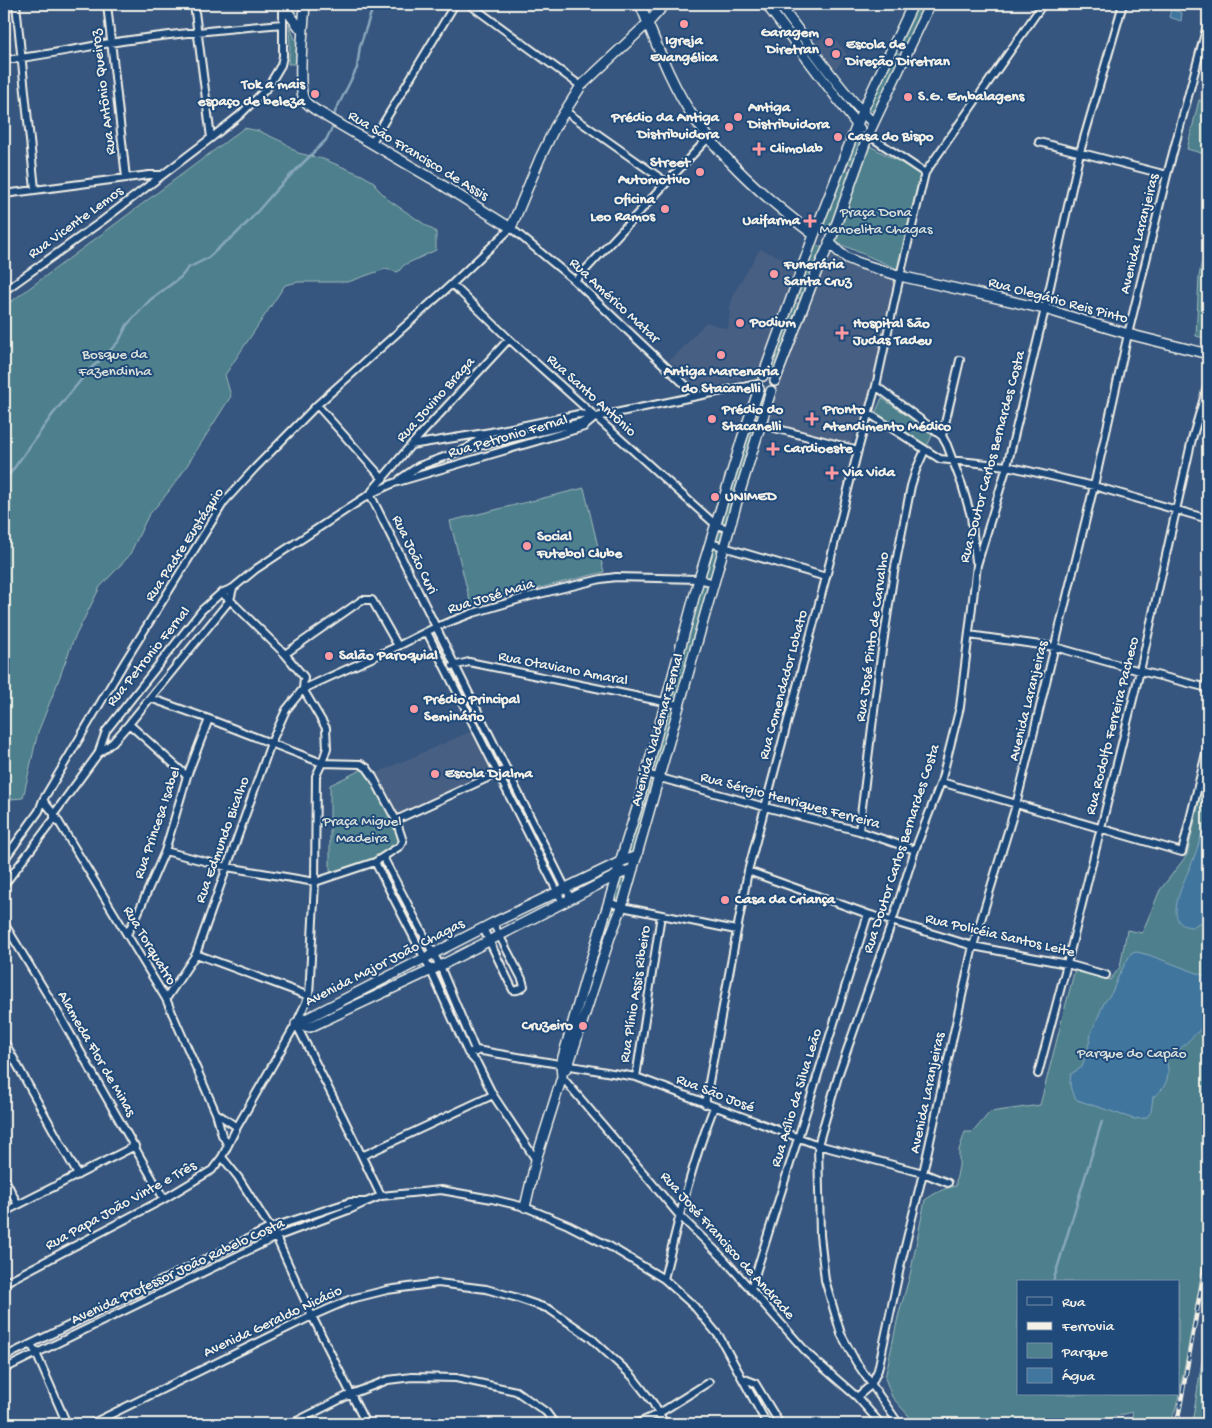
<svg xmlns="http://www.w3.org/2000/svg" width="1212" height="1428" font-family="'Gochi Hand',sans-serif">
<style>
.built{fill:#465e82}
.green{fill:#4d808c;stroke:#a0b8ba;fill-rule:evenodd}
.water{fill:#41769e;stroke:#89a7bc}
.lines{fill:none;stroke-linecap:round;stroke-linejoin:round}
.stream{stroke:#89a7bc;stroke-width:2.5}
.street-casing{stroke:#f4f1e8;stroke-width:10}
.secondary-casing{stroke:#f4f1e8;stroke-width:12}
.street{stroke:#1f4a7a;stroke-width:6}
.secondary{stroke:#1f4a7a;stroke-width:9}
.rail-casing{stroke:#f4f1e8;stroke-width:4.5}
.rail{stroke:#1f4a7a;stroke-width:2.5;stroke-dasharray:8;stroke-linecap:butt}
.poi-dot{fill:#ff9aa2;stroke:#1f4a7a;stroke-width:2}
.labels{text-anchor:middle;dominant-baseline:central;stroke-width:4;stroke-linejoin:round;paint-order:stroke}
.poi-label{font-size:15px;font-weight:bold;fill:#f4f1e8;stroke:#1f4a7a;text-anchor:start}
.street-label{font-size:15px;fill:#f4f1e8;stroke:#1f4a7a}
.park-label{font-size:15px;fill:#dbe0da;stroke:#1f4a7a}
</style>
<rect width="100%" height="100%" fill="#36567f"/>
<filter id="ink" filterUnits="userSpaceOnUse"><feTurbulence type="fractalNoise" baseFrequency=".02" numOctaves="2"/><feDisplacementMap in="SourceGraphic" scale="10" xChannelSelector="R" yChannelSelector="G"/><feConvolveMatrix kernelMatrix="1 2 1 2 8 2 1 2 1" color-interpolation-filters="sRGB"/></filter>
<g filter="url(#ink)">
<!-- built -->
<path class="built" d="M831 33 847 55 835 70 814 43Z
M1208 55V155L1187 149Z
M760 249 792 262 798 267 764 373 700 390 669 360 678 353 706 322 728 329 730 307 735 291Z
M828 254 898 279 867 414 863 413 851 444 762 423 772 392 775 388H777Z
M476 729 498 773 396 820 372 775Z"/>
<!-- green -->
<path class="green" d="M914 4H930L906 52 894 46Z
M289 24 298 47 296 64H288L290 47Z
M892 50 904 56 875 116 873 111 866 108Z
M1199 100 1208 104V155L1187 149Z
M244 128 259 131 285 143 298 153 323 159 362 175 374 182 376 187 390 201 436 232V250L404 265 398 272 385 269 348 282H298L285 285 225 375 231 396 179 478 165 496 148 516 129 556 100 587 73 641 56 687 38 732 23 798 11 799 4 811V307Z
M855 135 857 137 865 138 854 166 845 161Z
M868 145 920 173 900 270 833 241Z
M842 168 854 173 830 232 827 228 820 229Z
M1208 224V339L1196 336 1199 277Z
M814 240 815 244 819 247H825L805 301 793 296Z
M792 301 803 306 774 379 768 375H765Z
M761 391 766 393 714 583 699 579Z
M882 398 933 434 926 448 874 416Z
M584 488 604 572 471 605 450 521Z
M699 580 713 584 657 769 652 767Z
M1208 763V1238L1185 1364 1176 1408 1170 1424H1134L1132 1412 1087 1424H916L892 1397 885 1378 898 1317 910 1275 925 1200C935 1193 944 1188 956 1186V1181L959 1166V1150L965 1132H973L990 1112 1040 1105 1075 969 1110 980 1120 967 1127 930 1142 933 1160 890 1187 855ZM1018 1282H1178V1394H1018Z
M363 769 371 775 401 838 400 843 376 860 334 873 330 871V785Z
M647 782 654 784 636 854 622 859Z
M627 874 613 920 605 918 616 879Z
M604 919 612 921 595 975 589 972Z
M1208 1323V1424H1192Z"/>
<!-- water -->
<path class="water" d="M1171 9 1182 13 1181 21 1169 17Z
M1208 821V919L1197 924 1193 927C1158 927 1187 876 1193 860 1198 847 1201 835 1206 822Z
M1137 952 1149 955 1208 977V1022L1179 1050 1173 1051 1167 1055C1166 1060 1167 1063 1168 1068 1169 1081 1163 1091 1153 1097L1151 1112 1146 1118 1134 1119 1077 1100C1070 1092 1069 1084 1071 1074L1082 1067 1090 1040 1091 1033 1104 1003 1112 992 1119 975 1131 953Z"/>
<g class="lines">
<!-- stream -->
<path class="stream" d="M334 119 335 112 357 68 360 46 374 4
M4 482 53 414 90 369 104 357 119 341 127 325 150 300 181 277 188 268 208 258 223 244 234 236 249 221 277 189 326 140 332 128 333 124
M1053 1282 1102 1121"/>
<!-- street casing -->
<g class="street-casing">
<path id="street" d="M16 4 35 189
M107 4 126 178
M194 4 211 138
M469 4 581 86
M4 60C40 56 75 49 110 43 167 34 225 29 283 24
M565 111 666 182
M868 135 925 173
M372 142 455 4
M1039 142 1167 175
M4 194 149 175H161
M575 281 709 137
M452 284 509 339 716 525 729 529
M4 291 102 221 211 138 240 115 268 87 281 65 283 56V4
M876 386 942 436 947 445 962 485 971 516 976 561
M317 405 383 479
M868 413 940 459 1007 466 1094 486 1208 519
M748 421 858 450
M942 436 960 360
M411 445 491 432 579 414 595 417
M469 447 487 434
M400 479 419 466 466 449 582 422 596 417 697 396 758 384
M372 491 411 445 509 339
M370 494 571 899
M710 543 826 577
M427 632 563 903
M969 635 1055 647 1140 671 1208 688
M285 654 362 600H372L398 646
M453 666 469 662 679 705
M150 698 209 719 322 763 361 764 367 768 372 775 396 820 403 841 400 846 375 862 315 882 227 867 165 851
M129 724 187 776
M98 754 106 731 202 610 221 593 233 588 256 569 370 494 394 483 584 427 596 417
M646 774 765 807 859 831 915 850
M941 782 1182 852 1208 745
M43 800 54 814 166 999 216 1113 222 1135 228 1145
M396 820 507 769
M859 831 880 663 894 572 911 486 916 470 925 450
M383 857 440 966 476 1052
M4 860 39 811 43 800 124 663 224 502 255 468 317 405 452 284 511 228 575 281 697 396
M375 862 431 971 468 1053 477 1063 493 1095 536 1160
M748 871 868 914 973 946 1067 964 1106 975
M4 885 54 819V814L98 754 113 742 129 724 230 600 233 588
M609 902 622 907 736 930
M4 923 59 1014 164 1199
M483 928 513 990C518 991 520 989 524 986L522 979 493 923
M127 934 138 913 165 851 187 776 209 719
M196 954 309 996
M166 999 196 954 271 743 286 710 303 689 398 646 436 627 473 613 527 597 601 579 616 577 699 579 714 583
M296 1024 344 1119 381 1196
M4 1041 78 1175
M468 1053 476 1050 636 1077 818 1145 923 1173 948 1183
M1038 1074 1067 964 1140 671 1192 439 1208 384
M562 1077 679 1215 724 1259 809 1355 857 1397 881 1424
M636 1077 661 915
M705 1104 748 871 826 577 858 450 876 386 900 276 925 173 1043 4
M216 1113 237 1127
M362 1156 493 1095
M222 1157 238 1177 276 1237 312 1316 366 1424
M4 1177 18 1205
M4 1212 135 1146
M664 1279C678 1221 692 1163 714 1107
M4 1283 164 1199 212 1170 222 1157 237 1127 296 1024 309 996 315 882 316 776 322 763 327 748 326 728 303 689 304 677 285 654 230 600 221 593
M751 1290 754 1279 868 914
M31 1344 36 1353 67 1424
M4 1357 270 1228 350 1202H365
M4 1369 276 1237 351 1209 366 1202 381 1196 441 1190 492 1199 525 1207 568 1225 611 1247 664 1279 694 1306 719 1336 767 1424
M742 1378 755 1383 780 1424
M857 1397 871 1385 878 1370 901 1263 923 1173 973 946 1016 805 1094 486 1128 334 1167 175 1208 22
M91 1424 312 1316 351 1299 387 1290 438 1283 486 1289 514 1297 549 1309 590 1337 632 1376 653 1403 665 1424
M291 1424 351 1394 388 1380 412 1377 456 1378 516 1391 546 1412 555 1424
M636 1424 658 1414 709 1382
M899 1424 856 1362 841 1334 825 1280 820 1235 818 1145 839 1073 892 922 915 850 941 782 960 707 977 565 1007 466 1045 309 1080 152 1123 4
M1207 1424 1208 1416"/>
</g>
<!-- secondary casing -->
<g class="secondary-casing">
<path id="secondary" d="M283 4 290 15 303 32
M305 4C304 22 296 89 305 101 310 108 320 112 327 117L431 178 511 228 540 158 555 127 581 86 648 23 665 4
M640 4C656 42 670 83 694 118 726 164 770 202 814 235
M766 4 860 129
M779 4C809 44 837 87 873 123
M829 242 839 252 847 258 859 263 900 276 1045 309 1128 334 1208 354
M763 376 814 235 862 112 913 4
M775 381 816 273 829 245 868 135 930 4
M296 1024 493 923 620 862 637 856
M296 1024 310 1027 440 966 617 875 633 869
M562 1073 568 1066 610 937 622 907 738 498 771 391
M525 1207 536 1160 562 1077 561 1064 585 980 617 875 620 862 637 808 699 579 742 439 759 389"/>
</g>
<!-- street -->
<use href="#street" class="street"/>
<!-- secondary -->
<use href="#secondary" class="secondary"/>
<!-- rail casing -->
<g class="rail-casing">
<path id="rail" d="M1177 1424 1208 1249"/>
</g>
<!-- rail -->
<use href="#rail" class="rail"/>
</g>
</g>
<!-- markers -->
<g class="poi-dot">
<circle cx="684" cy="24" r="5"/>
<circle cx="829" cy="42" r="5"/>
<circle cx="836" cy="54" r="5"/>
<circle cx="315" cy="94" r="5"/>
<circle cx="908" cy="97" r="5"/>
<circle cx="738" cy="117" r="5"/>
<circle cx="729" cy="127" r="5"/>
<circle cx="838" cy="137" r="5"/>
<path d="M756.5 141.5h5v5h5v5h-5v5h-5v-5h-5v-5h5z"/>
<circle cx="700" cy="172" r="5"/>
<circle cx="665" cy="209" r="5"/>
<path d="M807.5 213.5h5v5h5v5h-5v5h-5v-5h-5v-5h5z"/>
<circle cx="774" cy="274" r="5"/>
<circle cx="740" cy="323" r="5"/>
<path d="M839.5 325.5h5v5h5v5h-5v5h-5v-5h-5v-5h5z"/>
<circle cx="721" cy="355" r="5"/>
<circle cx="712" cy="419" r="5"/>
<path d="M809.5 411.5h5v5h5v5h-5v5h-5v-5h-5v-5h5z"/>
<path d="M770.5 441.5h5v5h5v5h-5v5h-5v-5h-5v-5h5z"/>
<path d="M829.5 465.5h5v5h5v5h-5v5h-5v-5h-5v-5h5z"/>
<circle cx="715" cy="497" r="5"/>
<circle cx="527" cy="546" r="5"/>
<circle cx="329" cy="656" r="5"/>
<circle cx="414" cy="709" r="5"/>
<circle cx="435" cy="774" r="5"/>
<circle cx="725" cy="900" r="5"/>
<circle cx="583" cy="1026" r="5"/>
</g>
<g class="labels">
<!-- poi labels -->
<g class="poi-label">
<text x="819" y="33" text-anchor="end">Garagem<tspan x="819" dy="17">Diretran</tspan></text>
<text x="684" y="41" text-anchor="middle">Igreja<tspan x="684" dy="17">Evangélica</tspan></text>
<text x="846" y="45">Escola de<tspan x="846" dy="17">Direção Diretran</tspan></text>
<text x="305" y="85" text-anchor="end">Tok a mais<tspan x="305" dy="17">espaço de beleza</tspan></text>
<text x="918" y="97">S.G. Embalagens</text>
<text x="748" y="108">Antiga<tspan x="748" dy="17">Distribuidora</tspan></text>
<text x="719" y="118" text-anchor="end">Prédio da Antiga<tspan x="719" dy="17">Distribuidora</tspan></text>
<text x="848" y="137">Casa do Bispo</text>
<text x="770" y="149">Climolab</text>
<text x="690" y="163" text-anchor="end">Street<tspan x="690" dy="17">Automotivo</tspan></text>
<text x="655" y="200" text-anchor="end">Oficina<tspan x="655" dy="17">Leo Ramos</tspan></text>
<text x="800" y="221" text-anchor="end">Uaifarma</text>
<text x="784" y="265">Funerária<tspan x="784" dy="17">Santa Cruz</tspan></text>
<text x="750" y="323">Podium</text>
<text x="853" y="324">Hospital São<tspan x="853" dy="17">Judas Tadeu</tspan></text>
<text x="721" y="372" text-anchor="middle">Antiga Marcenaria<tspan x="721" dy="17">do Stacanelli</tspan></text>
<text x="722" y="410">Prédio do<tspan x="722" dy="17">Stacanelli</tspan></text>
<text x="823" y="410">Pronto<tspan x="823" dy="17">Atendimento Médico</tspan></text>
<text x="784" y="449">Cardioeste</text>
<text x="843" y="473">Via Vida</text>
<text x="725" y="497">UNIMED</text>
<text x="537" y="537">Social<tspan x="537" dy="17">Futebol Clube</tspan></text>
<text x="339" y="656">Salão Paroquial</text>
<text x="424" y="700">Prédio Principal<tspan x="424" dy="17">Seminário</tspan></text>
<text x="445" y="774">Escola Djalma</text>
<text x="735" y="900">Casa da Criança</text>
<text x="573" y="1026" text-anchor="end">Cruzeiro</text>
</g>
<!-- street labels -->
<g class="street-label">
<text transform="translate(104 92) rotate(-97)">Rua Antônio Queiroz</text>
<text transform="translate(418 156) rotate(31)">Rua São Francisco de Assis</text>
<text transform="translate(76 223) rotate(-36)">Rua Vicente Lemos</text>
<text transform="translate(1140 234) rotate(-76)">Avenida Laranjeiras</text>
<text transform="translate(614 301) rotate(43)">Rua Américo Matar</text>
<text transform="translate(1058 301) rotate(15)">Rua Olegário Reis Pinto</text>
<text transform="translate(591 396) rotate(42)">Rua Santo Antônio</text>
<text transform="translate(436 400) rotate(-48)">Rua Jovino Braga</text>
<text transform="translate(508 437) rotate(-16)">Rua Petronio Fernal</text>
<text transform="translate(993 457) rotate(-75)">Rua Doutor Carlos Bernardes Costa</text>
<text transform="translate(185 545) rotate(-57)">Rua Padre Eustáquio</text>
<text transform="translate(414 555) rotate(64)">Rua João Curi</text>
<text transform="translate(491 597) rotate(-17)">Rua José Maia</text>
<text transform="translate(873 637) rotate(-82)">Rua José Pinto de Carvalho</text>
<text transform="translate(149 657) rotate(-51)">Rua Petronio Fernal</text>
<text transform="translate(563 669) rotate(11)">Rua Otaviano Amaral</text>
<text transform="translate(784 685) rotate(-75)">Rua Comendador Lobato</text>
<text transform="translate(1029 701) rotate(-76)">Avenida Laranjeiras</text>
<text transform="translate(1113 726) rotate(-76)">Rua Rodolfo Ferreira Pacheco</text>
<text transform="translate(658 730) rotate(-74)">Avenida Valdemar Fernal</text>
<text transform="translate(790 801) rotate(15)">Rua Sérgio Henriques Ferreira</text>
<text transform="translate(158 823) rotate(-71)">Rua Princesa Isabel</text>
<text transform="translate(223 840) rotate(-70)">Rua Edmundo Bicalho</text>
<text transform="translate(902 849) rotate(-72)">Rua Doutor Carlos Bernardes Costa</text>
<text transform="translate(1000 936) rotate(13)">Rua Policéia Santos Leite</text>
<text transform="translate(149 946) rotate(59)">Rua Torquatro</text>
<text transform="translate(385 963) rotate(-27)">Avenida Major João Chagas</text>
<text transform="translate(636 994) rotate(-81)">Rua Plínio Assis Ribeiro</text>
<text transform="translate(96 1054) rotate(60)">Alameda Flor de Minas</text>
<text transform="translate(928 1093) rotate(-78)">Avenida Laranjeiras</text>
<text transform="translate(715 1094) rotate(21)">Rua São José</text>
<text transform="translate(797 1098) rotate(-73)">Rua Acílio da Silva Leão</text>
<text transform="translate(121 1206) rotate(-29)">Rua Papa João Vinte e Três</text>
<text transform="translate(727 1246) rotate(48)">Rua José Francisco de Andrade</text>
<text transform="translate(178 1272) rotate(-25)">Avenida Professor João Rabelo Costa</text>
<text transform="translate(273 1322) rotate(-25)">Avenida Geraldo Nicácio</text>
</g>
<!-- park labels -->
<g class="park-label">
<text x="876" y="213">Praça Dona<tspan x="876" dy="17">Manoelita Chagas</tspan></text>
<text x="115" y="355">Bosque da<tspan x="115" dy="17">Fazendinha</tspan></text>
<text x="362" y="822">Praça Miguel<tspan x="362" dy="17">Madeira</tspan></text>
<text x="1132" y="1054">Parque do Capão</text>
</g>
</g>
<!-- margin -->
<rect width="1212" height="1428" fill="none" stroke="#1f4a7a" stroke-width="20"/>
<rect x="10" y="10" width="1192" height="1408" fill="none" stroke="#f4f1e8" stroke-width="2" filter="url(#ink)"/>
<!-- legend -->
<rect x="1017" y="1280" width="162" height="115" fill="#1f4a7a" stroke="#748da6"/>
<rect x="1027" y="1297" width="25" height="8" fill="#1f4a7a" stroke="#748da6"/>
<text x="1062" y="1306" font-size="15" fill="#f4f1e8">Rua</text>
<rect x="1027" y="1322" width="25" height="8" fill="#f4f1e8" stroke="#748da6"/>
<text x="1062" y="1330" font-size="15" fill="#f4f1e8">Ferrovia</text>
<rect x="1027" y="1343" width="25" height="15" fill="#4d808c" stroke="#748da6"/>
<text x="1062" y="1356" font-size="15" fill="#f4f1e8">Parque</text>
<rect x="1027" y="1368" width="25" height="15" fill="#41769e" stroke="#748da6"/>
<text x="1062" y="1380" font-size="15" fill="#f4f1e8">Água</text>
</svg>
